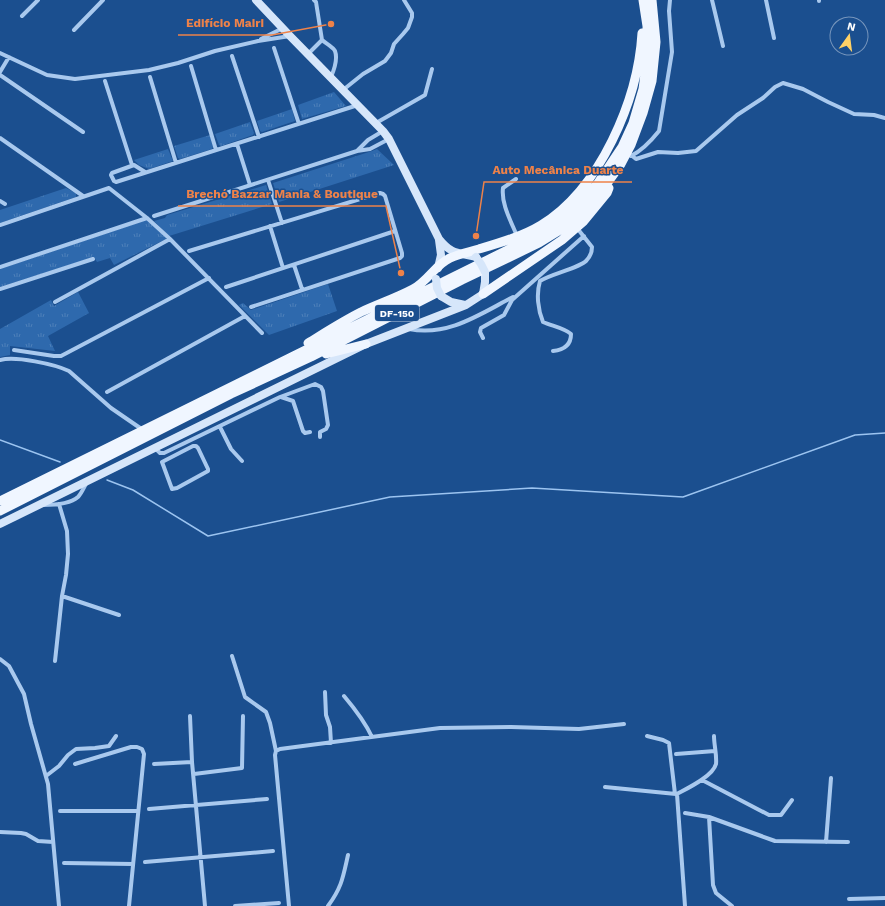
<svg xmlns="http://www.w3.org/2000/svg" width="885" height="906" font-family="'Work Sans',sans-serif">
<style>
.grass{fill:url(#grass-tufts)}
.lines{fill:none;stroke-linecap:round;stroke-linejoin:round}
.stream{stroke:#9cc4f0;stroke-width:1.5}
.street{stroke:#a9c9ee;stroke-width:4}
.secondary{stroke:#d6e6fa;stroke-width:8}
.primary{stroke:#f0f6ff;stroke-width:9}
.secondary-bridge{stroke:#d6e6fa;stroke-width:8}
.labels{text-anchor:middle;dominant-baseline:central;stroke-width:3;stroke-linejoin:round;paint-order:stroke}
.shield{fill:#1b4f8f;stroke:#bbcadd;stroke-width:1}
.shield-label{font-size:10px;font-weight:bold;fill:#fff}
.leader{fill:none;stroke:#ee8249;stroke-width:1.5}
.callout-dot{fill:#ee8249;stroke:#1b4f8f;stroke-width:1.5}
.callout-label{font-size:12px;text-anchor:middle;font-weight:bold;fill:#ee8249;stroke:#1b4f8f;stroke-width:3;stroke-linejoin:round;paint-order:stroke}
</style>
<defs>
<pattern id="grass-tufts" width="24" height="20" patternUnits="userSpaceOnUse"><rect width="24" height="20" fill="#2e69ad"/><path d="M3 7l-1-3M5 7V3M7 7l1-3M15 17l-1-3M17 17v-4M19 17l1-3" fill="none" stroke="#4d80b9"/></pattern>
</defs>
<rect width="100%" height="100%" fill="#1b4f8f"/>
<!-- grass -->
<path class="grass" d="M334 92 346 106 302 119 298 105Z
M292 109 295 121 262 132 260 131 257 121Z
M250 122 254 133 253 135 221 146 219 145 215 134Z
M210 135 213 147 212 149 180 159 178 158 174 146Z
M168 149 173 161 149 169 139 165 134 160Z
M377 149 394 165 279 202 273 183 372 151Z
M266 185 272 204 169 236 154 221 165 218 167 215Z
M66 188 76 193V197L0 223V210Z
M146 220 149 222 166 238V239L114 265 110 258 97 262 94 257 0 287V269Z
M328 284 337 311 269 335 239 305 243 303 251 310Z
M78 292 89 313 48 336 55 351 10 346V355L0 357V329L51 300 54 306Z"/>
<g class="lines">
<!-- stream -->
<path class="stream" d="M0 440 60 462
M107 480 133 490 208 536 390 497 532 488 683 497 855 435 885 433"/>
<!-- street -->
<path class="street" d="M314 0 316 2 322 40C325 43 333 47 335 51 338 59 334 70 331 77
M712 0 723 46
M766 0 774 38
M819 0V1
M22 16 38 0
M74 30 103 0
M261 39 283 28
M274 48 299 124
M0 53 47 75 75 79 149 70 178 63 215 51 258 41 290 36
M308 54 322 40
M232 56 259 137
M191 66 216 150
M0 72 9 57
M0 75 83 132
M150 77 176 163
M105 81 132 165
M343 90 363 74 385 61 391 53 394 44 403 34 408 28 412 17V13L404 0
M376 123 425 95 432 69
M0 138 83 196
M237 144 250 185
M357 151 368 140 383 131
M631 155 636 159 658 152 678 153 696 151 737 115 763 98 775 87 783 83 803 89 828 102 854 114 874 115 885 118
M631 156C643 150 651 141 659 131L672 52 669 11 670 0
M145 172 134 165 112 173 111 175 114 181 116 182 358 105
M516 179 503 188C501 204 511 221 517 236
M268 180 282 223
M0 201 5 204
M154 216 357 151 370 149 389 139
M0 225 109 188 147 218 170 239 262 333
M270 226 283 268
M189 251 380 193 383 194 385 196 402 253V256L400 258 251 307
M294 265 302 289
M0 267 147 218
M226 287 395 231
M0 289 93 259
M55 302 170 239
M409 329C448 337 480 314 513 297
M483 338 480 332 481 328 504 315 512 300 584 236
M14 350 54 356H61L209 278
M553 351C563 350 571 346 571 334 564 328 552 326 543 322 538 310 536 294 540 281 551 274 579 268 586 261 590 257 592 251 592 247L577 228
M0 360C16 356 54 364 69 371L111 408 143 430
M107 392 245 316
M281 397 293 401 303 431 305 433 310 432
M220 427 231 449 242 461
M193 446H196L198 448 208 469V471L177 488 172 489 162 462Z
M154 447 160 453H164L280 397 315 384 321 387 323 391 328 425 326 429 320 432V437
M43 505C54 505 70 504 78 497 82 493 84 487 87 482
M62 596 119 615
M232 656 245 697 266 712 270 723 276 751 275 755 289 906
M0 659 9 666 24 694 31 724 48 784 59 906
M55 661 62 596 66 575 68 554 67 531 59 504
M325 692 326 715 330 727 331 743
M344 696C355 709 365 722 372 737
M190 716 192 762 205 906
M647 736 663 740 669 743 675 794
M276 751 280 749 440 728 511 727 579 729 624 724
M676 754 715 751
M75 764 131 747H137L142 749 144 754 129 906
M154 764 192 762
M194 774 242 768 243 716
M46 776 59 766 68 755 76 749 95 748 109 746 116 736
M702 780 769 815H781L792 800
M605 787 676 794
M149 809 267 799
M60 811H138
M685 813 709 817 775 841 848 842
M709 817 713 885 716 893 732 906
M0 832 21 833 26 834 38 841 53 842
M826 842 831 778
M145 862 273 851
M64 863 133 864
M849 899 885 898
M235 906 279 903
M328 906C342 887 343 877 348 855
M685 906 677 794C688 788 713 776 716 764 717 755 714 745 714 736"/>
<!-- secondary -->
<path class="secondary" d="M256 0 290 36 383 131 389 139 439 239C452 255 457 252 476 257
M438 268 441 255 439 240
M441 296 451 302 465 305
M0 524 366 344 466 305 483 294 485 282V272"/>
<!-- primary -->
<path class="primary" d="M483 294 562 240 584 221 607 193 609 188
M308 343C326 332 343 321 361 312 378 304 396 298 413 289 428 281 436 264 450 258 459 254 469 252 479 249 499 243 523 236 541 225 600 189 638 100 642 33
M326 354 366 344
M0 501 544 232 574 210 598 183 622 147 633 123 643 89 648 52 647 26 643 0
M0 511 231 394 311 357 462 280 539 243 565 227 578 215 603 189 621 164 631 145 643 113 652 81 656 42 652 0"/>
<!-- secondary-bridge -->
<path class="secondary-bridge" d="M476 257 481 264 485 272
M436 279 437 288 441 296"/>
</g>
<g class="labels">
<!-- shield labels -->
<rect class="shield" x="375" y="305" width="44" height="16" rx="3"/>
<g class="shield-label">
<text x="397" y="313">DF-150</text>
</g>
</g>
<!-- callouts -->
<path class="leader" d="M331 24L272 35H178M476 236L484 182H632M401 273L386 206H178"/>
<g class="callout-dot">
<circle cx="331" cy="24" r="4"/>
<circle cx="476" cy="236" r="4"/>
<circle cx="401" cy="273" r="4"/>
</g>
<g class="callout-label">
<text x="225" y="27">Edifício Mairi</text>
<text x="558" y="174">Auto Mecânica Duarte</text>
<text x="282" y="198">Brechó Bazzar Mania &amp; Boutique</text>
</g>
<!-- north arrow -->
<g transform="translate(849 36) rotate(14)"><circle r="19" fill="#1b4f8f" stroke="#7695bc"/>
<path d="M0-3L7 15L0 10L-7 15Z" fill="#ffd166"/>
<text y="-6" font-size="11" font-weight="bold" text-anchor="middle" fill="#ffffff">N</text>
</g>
</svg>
